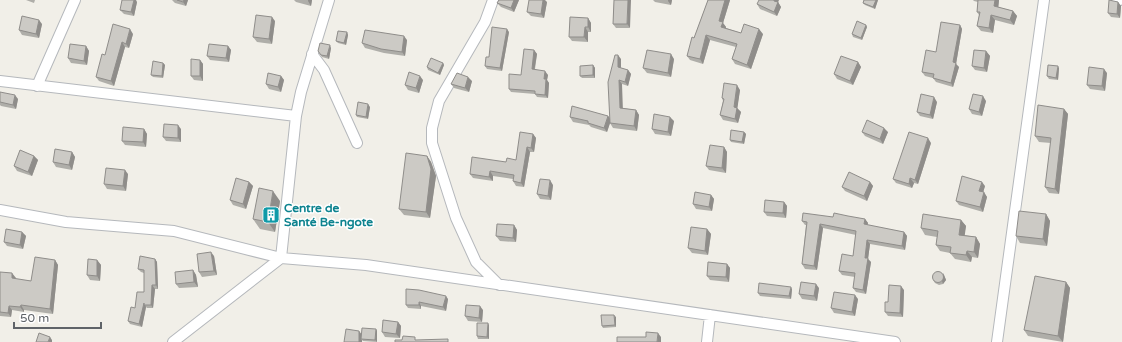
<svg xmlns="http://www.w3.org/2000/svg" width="1122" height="342" font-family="'Varela Round',sans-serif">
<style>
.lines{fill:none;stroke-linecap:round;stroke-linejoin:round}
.minor-casing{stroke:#b5b8bc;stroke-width:12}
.minor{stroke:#fff;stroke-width:10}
.wall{fill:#afaea9}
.shaded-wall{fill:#8f8d8a}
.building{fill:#cccac5;stroke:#8f8d8a}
.labels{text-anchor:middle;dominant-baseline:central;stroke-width:3;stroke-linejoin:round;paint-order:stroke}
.culture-label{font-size:12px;font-weight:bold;fill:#0d838f;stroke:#fff;text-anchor:start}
</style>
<rect width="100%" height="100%" fill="#f1efe8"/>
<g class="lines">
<!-- minor casing -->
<g class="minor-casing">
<path id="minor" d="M493 0 485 22 439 101 432 128V143L456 218 476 262 499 285
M1117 0H1120
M312 54 324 70 357 143
M0 81 296 116
M37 86 75 0
M0 210 66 222 174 231 281 258 366 265 895 342
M173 342 281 258 296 116 301 92 329 0
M707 342 710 315
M997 342 1044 0"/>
</g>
<!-- minor -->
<use href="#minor" class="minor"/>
</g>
<!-- wall -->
<path class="wall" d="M26 0H35L34 3Z
M172 0H188L186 6 175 3Z
M294 0H312L311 6 296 2Z
M499 0H519L514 12 501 7 497 3Z
M614 0 630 28H616L613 24Z
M653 0H672L671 5 655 2Z
M708 0H730L723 23 726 27V28L741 33 763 34 751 69 735 64 732 59 736 47 710 40 703 64 690 60 687 56 694 38Z
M864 0H878L875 9 865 5 863 3Z
M973 0H999L998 7 1013 11 1017 16 1014 25 995 20 993 33 981 31 977 26 979 15 977 12 978 2 974 1Z
M137 2 134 16 124 14 120 10Z
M547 2 544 18 531 16 527 12Z
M778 2 781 7 777 16 760 9 757 4Z
M1118 2 1121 6 1120 18 1111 17 1108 13Z
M588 18 591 23V32H588V42L572 41 569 37Z
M275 21 272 44 257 42 253 37Z
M42 24 39 38 22 35 19 30Z
M866 25 867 27 862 40 853 37 852 34Z
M960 25 962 29 956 64 959 67 953 87 936 82 933 78 925 76 922 72 936 52Z
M347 32 348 35 346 45 338 43 336 41Z
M509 32 502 71 487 69 485 66 489 57Z
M133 34 129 48 125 47 114 86 99 81 96 77 105 55Z
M407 40 405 56 384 53 365 48 362 43Z
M86 46 89 51 87 65 71 63 68 58Z
M228 46 231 50 229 62 210 60 207 56Z
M331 48 329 59 322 57 318 51Z
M534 50 537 54 535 69 548 75 547 80 549 83 548 98 537 97 535 94 511 92 509 89 521 75Z
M986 51 990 56 987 72 975 70 972 66Z
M621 59V68L628 70 631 74 628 86 622 84V108L636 110 639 115 637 131 613 128 610 123 607 132 591 127 589 125 573 122 570 117 608 116 610 118Z
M674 59 671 77 647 73 643 68Z
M200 60 203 64V81L194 80 191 76Z
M858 62 861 67 853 85 837 79 834 74Z
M163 63 165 65 163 78 153 77 151 75Z
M443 63 444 65 440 75 428 70 427 67Z
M593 65 595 68V78H582L580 76Z
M1059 68 1058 80 1049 79 1047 76Z
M1107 73 1105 91 1090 89 1087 85Z
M281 76 284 80 281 92 269 89 266 84Z
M423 80 419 93 408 90 405 85Z
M472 81 469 92 454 88 451 84Z
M740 90 737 108 741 112 738 123 723 120 720 115 723 101 722 98Z
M0 92 18 99 16 109 1 106 0 105Z
M986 101 982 116 972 114 969 109Z
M937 102 933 119 920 116 917 112Z
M370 107 368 119 357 117 356 115Z
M1064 109 1068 114 1059 194 1049 193 1045 187 1051 143 1039 142 1035 136Z
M674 121 671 136 655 134 652 129Z
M144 129 147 134 146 147 125 145 122 141Z
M181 129V142L166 141 163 137Z
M744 132 746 134 744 144 731 142 730 140Z
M862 132H888L883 144 865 136Z
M533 134 536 138 534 152H530L524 187 516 186 513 181V179L493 176V181L473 178 470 174 506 162 516 160Z
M931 143 918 184 914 183 912 188 896 183 893 179Z
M724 147 727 152 726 173 709 170 706 166Z
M72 152 75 157 72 170 56 167 53 162Z
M34 156 38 160 32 176 17 171 14 166Z
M427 156 431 162 436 176 430 218 404 215 399 209Z
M128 174 126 191 107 189 104 184Z
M249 182 253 186 246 209 233 205 230 200Z
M870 182 873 186 867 201 845 191 842 187Z
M553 185 551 200 540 199 537 194Z
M985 186 983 192 987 197 983 212 959 205 956 201Z
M711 195 714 199 712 211 696 209 693 204Z
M280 201 275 232 260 229 253 219Z
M784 202 787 206 786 218 767 216 764 212Z
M1046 214 1050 221 1047 246 1020 243 1016 236Z
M833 217 865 219 868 223 867 225 904 232 907 236 905 250 870 244 868 259 871 262 866 294 856 292 853 288 855 277 842 275 839 271 853 256 856 235 823 228 817 270 805 269 802 264 806 225H805L802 221Z
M961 220 966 226 964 235 976 237 980 244 978 258 972 257 971 262 955 259 950 253 940 251 936 245 937 237 925 235 921 228Z
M514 225 517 230 516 242 500 241 496 236Z
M707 229 711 234 708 255 692 253 688 248Z
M22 232 26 236 23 249 7 246 4 242Z
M214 256 217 275 202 277 199 272Z
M155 259 157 262 158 289H155L153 308H147L146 307 142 327 130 324 128 321 144 292V273L141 272 138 269Z
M55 260 58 265 53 314 24 310V312L12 310 11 317 0 316V272L16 278 15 279 31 281Z
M97 260 101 265 100 281 90 280 87 275Z
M727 264 730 268 729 282 710 280 707 276Z
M193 270 196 275 198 287 179 288 176 284Z
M944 275 946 280 943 284 939 285 935 283 933 280Z
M1066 282 1070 288 1063 342 1028 336 1024 330Z
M819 288 817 301 802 299 799 294Z
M406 289 448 299 446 311 421 306V309L408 308 406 305Z
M792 289 791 299 760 296 758 293Z
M904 290 903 317 888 316 885 312 888 302Z
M858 299 855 316 834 313 831 308Z
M483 310 482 322 468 321 465 316Z
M616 317V327L603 328 602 326Z
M398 322 401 326 400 338 385 337 382 332Z
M489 325V339H478L477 336Z
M376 329 377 331V342L363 341 362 340V342L359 331 361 334Z"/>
<!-- shaded-wall -->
<path class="shaded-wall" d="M134 0H136L137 2 134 16 131 12Z
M184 0H188L186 6 183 2Z
M308 0H312L311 6 308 1Z
M514 0H519L514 12 511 8Z
M543 0H545L547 2 544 18 541 14Z
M628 0H631L630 28 627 24Z
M668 0H672L671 5 668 1Z
M725 0H730L723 23 726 27 725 32 721 27 719 21Z
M774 0H779L777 5 774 1Z
M876 0H878L875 9 873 7Z
M995 0H999L998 11 994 6Z
M778 2 781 7 777 16 774 12Z
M1118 2 1121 6 1120 18 1117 14Z
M1013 11 1017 16 1014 25 1010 20Z
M991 15 995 20 993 33 989 28Z
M272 17 275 21 272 44 269 39Z
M588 18 591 23V32L588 27Z
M39 20 42 24 39 38 36 34Z
M866 25 867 27 862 40 861 38Z
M960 25 962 29 956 64 959 67 953 87 951 83 953 62Z
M585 27 588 32V42L584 37Z
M130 29 133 34 129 48 126 44Z
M507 29 509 32 502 71 500 68Z
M759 29 763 34 751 69 747 65Z
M347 32 348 35 346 45 344 43Z
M706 35 710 40 703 64 700 59Z
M404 36 407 40 405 56 402 52Z
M122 42 125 47 114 86 111 81Z
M330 45 331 48 329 59 327 56Z
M86 46 89 51 87 65 84 61Z
M228 46 231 50 229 62 226 58Z
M534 50 537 54 534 72 532 69Z
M986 51 990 56 987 72 984 68Z
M671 54 674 59 671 77 668 73Z
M618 55 621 59V72L618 67Z
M200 60 203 64V81L200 76Z
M858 62 861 67 853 85 850 81Z
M163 63 165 65 163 78 162 76Z
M443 63 444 65 440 75 438 73Z
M593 65 595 68V78L593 75Z
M1058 66 1059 68 1058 80 1056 78Z
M1104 69 1107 73 1105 91 1102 86Z
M628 70 631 74 628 86 625 82Z
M545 71 548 75 547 80 549 83 548 98 545 95 544 79Z
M281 76 284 80 281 92 278 87Z
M420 76 423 80 419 93 416 88Z
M468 77 472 81 469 92 465 88Z
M619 80 622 84 623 112 620 108Z
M737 85 740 90 737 111V108L741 112 738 123 735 119 734 107Z
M15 95 18 99 16 109 13 105Z
M983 96 986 101 982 116 979 112Z
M934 97 937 102 933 119 930 115Z
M368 104 370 107 368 119 366 117Z
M1064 109 1068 114 1059 194 1055 189Z
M636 110 639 115 637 131 634 126Z
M608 116 611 120 607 132 604 128Z
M670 117 674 121 671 136 668 132Z
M178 125 181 129V142L178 138Z
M884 128 888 132 883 144 880 139Z
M144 129 147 134 146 147 143 142Z
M744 132 746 134 744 144 742 142Z
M533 134 536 138 534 152 531 148Z
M928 138 931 143 918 184 915 180Z
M527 147 530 152 524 187 521 183Z
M724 147 727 152 726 173 722 168Z
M72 152 75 157 72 170 69 165Z
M34 156 38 160 32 176 28 172Z
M427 156 431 162 436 176 430 218 426 212Z
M125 170 128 174 126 191 123 186Z
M490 171 493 176V181L489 177Z
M910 178 914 183 912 188 909 184Z
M550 180 553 185 551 200 548 196Z
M249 182 253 186 246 209 243 204Z
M870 182 873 186 867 201 864 196Z
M982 182 985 186 982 196 979 191Z
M273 191 280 201 275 232 268 222Z
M984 192 987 197 983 212 980 207Z
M711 195 714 199 712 211 709 207Z
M784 202 787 206 786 218 783 213Z
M1046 214 1050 221 1047 246 1043 239Z
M865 219 868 223 867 228 864 224Z
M961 220 966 226 964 241 959 235Z
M820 224 823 228 817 270 814 266Z
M514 225 517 230 516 242 513 238Z
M707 229 711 234 708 255 705 251Z
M22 232 26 236 23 249 20 245Z
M904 232 907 236 905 250 902 246Z
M976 237 980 244 978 258 974 252Z
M867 240 870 244 868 259 871 262 866 294 863 290 865 258Z
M967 251 972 257 971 262 966 255Z
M211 252 214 256 217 275 214 271Z
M155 259 157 262 158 289 156 285Z
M55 260 58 265 53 314 50 309Z
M97 260 101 265 100 281 97 276Z
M727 264 730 268 729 282 726 277Z
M193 270 196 275 198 287 194 282Z
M12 273 16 278 15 283 12 278Z
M943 273 944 275 946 280 943 284 942 281Z
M1066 282 1070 288 1063 342 1058 336Z
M816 284 819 288 817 301 814 296Z
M152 285 155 289 153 308 151 305Z
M901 286 904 290 903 317 900 313Z
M791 287 792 289 791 299 789 296Z
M855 295 858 299 855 316 852 312Z
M446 296 448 299 446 311 443 307Z
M419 302 421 306V309L419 305Z
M144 303 146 307 142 327 139 324Z
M21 305 24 310V312L20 307Z
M9 306 12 310 11 317 8 313Z
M480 306 483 310 482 322 479 318Z
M614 315 616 317V327L615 325Z
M398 322 401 326 400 338 396 334Z
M488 323 489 325V339L487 337Z
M376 329 377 331V342L375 340Z
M359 331 362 335 361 339 362 340V342H359Z
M658 333 661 337V342H657Z
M50 337 52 340V342H48Z"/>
<!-- building -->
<path class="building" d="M122 0H134L131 12 120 10Z
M177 0H184L183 2Z
M499 0H514L511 8 497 3Z
M529 0H543L541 14 527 12Z
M614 0H628L627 24H613Z
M708 0H725L719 21 723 22 721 27 741 33 744 24 759 29 747 65 732 59 737 44 706 35 700 59 687 56 692 37 694 38Z
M759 0H774V1L778 2 774 12 757 4Z
M864 0H876L873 7 863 3Z
M978 0H995L994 6 1013 11 1010 20 991 15 989 28 977 26 980 12H977Z
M1109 0 1118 2 1117 14 1108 13Z
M256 15 272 17 269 39 253 37Z
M22 16 39 20 36 34 19 30Z
M570 17 588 18V27H585L584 37H569Z
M857 21 866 25 861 38 852 34Z
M941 22 960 25 953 62 956 63 951 83 933 78 934 74 922 72 926 50 936 52Z
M113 24 130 29 126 44 122 42 111 81 96 77 102 54 105 55Z
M492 27 507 29 500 68 485 66 486 57H489Z
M365 30 404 36 402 52 381 49 362 43Z
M338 31 347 32 344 43 336 41Z
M320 43 330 45 327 56 321 55 318 51Z
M70 44 86 46 84 61 68 58Z
M209 44 228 46 226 58 207 56Z
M524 49 534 50 532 69 545 71 544 79H546L545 95 535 94V91L509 89V74L521 75Z
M647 50 671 54 668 73 643 68Z
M974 50 986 51 984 68 972 66Z
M615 55H618V67L628 70 625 82 619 80 620 108 636 110 634 126 610 123 608 82Z
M841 56 858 62 850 81 834 74Z
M431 58 443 63 438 73 427 67Z
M191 59 200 60V76H191Z
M153 61 163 63 162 76 151 75Z
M593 65V75L580 76V66Z
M1048 65 1058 66 1056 78 1047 76Z
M1089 67 1104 69 1102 86 1087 85Z
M409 72 420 76 416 88 405 85Z
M268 73 281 76 278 87 266 84Z
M457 73 468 77 465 88 451 84Z
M724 83 737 85 734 107 737 108 735 119 720 115 724 99 722 98Z
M0 92 15 95 13 105 0 102Z
M921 94 934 97 930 115 917 112Z
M973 94 983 96 979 112 969 109Z
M358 102 368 104 366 117 356 115Z
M1038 105 1064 109 1055 189 1045 187 1051 138 1035 136Z
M572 106 608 116 604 128 588 123V121L570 117Z
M654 114 670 117 668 132 652 129Z
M867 120 884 128 880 139 862 132Z
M164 124 178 125V138L163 137Z
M123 127 144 129 143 142 122 141Z
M731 130 744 132 742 142 730 140Z
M520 132 533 134 531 148 527 147 521 183 513 181 514 175 490 171 489 177 470 174 472 157 506 162 507 158 516 160Z
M909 132 928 138 915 180 910 178 909 184 893 179Z
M710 145 724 147 722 168 706 166Z
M55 149 72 152 69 165 53 162Z
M20 150 34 156 28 172 14 166Z
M406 153 427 156 431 169 426 212 399 209Z
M106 168 125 170 123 186 104 184Z
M849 172 870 182 864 196 842 187Z
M962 176 982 182 979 191 984 192 980 207 956 201Z
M236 178 249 182 243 204 230 200Z
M540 179 550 180 548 196 537 194Z
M259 188 273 191 268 222 253 219Z
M695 192 711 195 709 207 693 204Z
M765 200 784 202 783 213 764 212Z
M1019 211 1046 214 1043 239 1016 236Z
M803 213 833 217 834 213 848 216 865 219 864 224 904 232 902 246 867 240 865 258H868L863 290 853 288 855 273 839 271 842 254 853 256 856 231 820 224 814 266 802 264 807 222 802 221Z
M923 214 961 220 959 235 976 237 974 252 967 251 966 255 950 253 951 247 936 245 938 231 921 228Z
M497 224 514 225 513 238 496 236Z
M691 227 707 229 705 251 688 248Z
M6 229 22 232 20 245 4 242Z
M211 252 214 271 199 272 197 254Z
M140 256 155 259 156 285H152L151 305H144V303L139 324 128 321 131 307 135 308 137 292H144V270L138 269Z
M35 257 55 260 50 309 21 305 20 307 9 306 8 313 0 312V272L12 273V278L31 281Z
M88 259 97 260V276L87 275Z
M708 262 727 264 726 277 707 276Z
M193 270 194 282 176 284 175 272Z
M932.5 277a5.5 5.5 0 1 1 11 0a5.5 5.5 0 1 1-11 0Z
M1035 276 1066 282 1058 336 1024 330Z
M801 282 816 284 814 296 799 294Z
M759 283 791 287 789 296 758 293Z
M889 285 901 286 900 313 885 312V302H888Z
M406 289 419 290 446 296 443 307 419 302V305H406Z
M834 292 855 295 852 312 831 308Z
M466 305 480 306 479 318 465 316Z
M601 315H614L615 325 602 326Z
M383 320 398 322 396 334 382 332Z
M477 323H488L487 337 477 336Z
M362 328 376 329 375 340 361 339Z
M346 329 359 331V342H344Z
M646 332 658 333 657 342H617V337H646Z
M39 333 50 337 48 342H36Z
M403 336 415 337V340L448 339V342H395V340H402Z"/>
<!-- icons -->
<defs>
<g id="building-square" transform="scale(0.9)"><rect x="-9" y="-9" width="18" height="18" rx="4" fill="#0f9aa8" stroke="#fff"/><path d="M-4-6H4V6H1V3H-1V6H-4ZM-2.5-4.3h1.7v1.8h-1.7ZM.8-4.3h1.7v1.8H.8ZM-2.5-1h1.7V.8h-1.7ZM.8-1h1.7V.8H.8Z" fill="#fff"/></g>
</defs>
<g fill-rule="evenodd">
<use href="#building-square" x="271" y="215"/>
</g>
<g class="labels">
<!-- culture labels -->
<g class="culture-label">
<text x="284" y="208">Centre de<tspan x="284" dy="14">Santé Be-ngote</tspan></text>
</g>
</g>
<!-- scale -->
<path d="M14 322v6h87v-6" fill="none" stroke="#5f6368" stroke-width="2"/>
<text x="20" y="322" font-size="12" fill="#5f6368" stroke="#ffffff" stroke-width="3" paint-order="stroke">50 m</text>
</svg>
